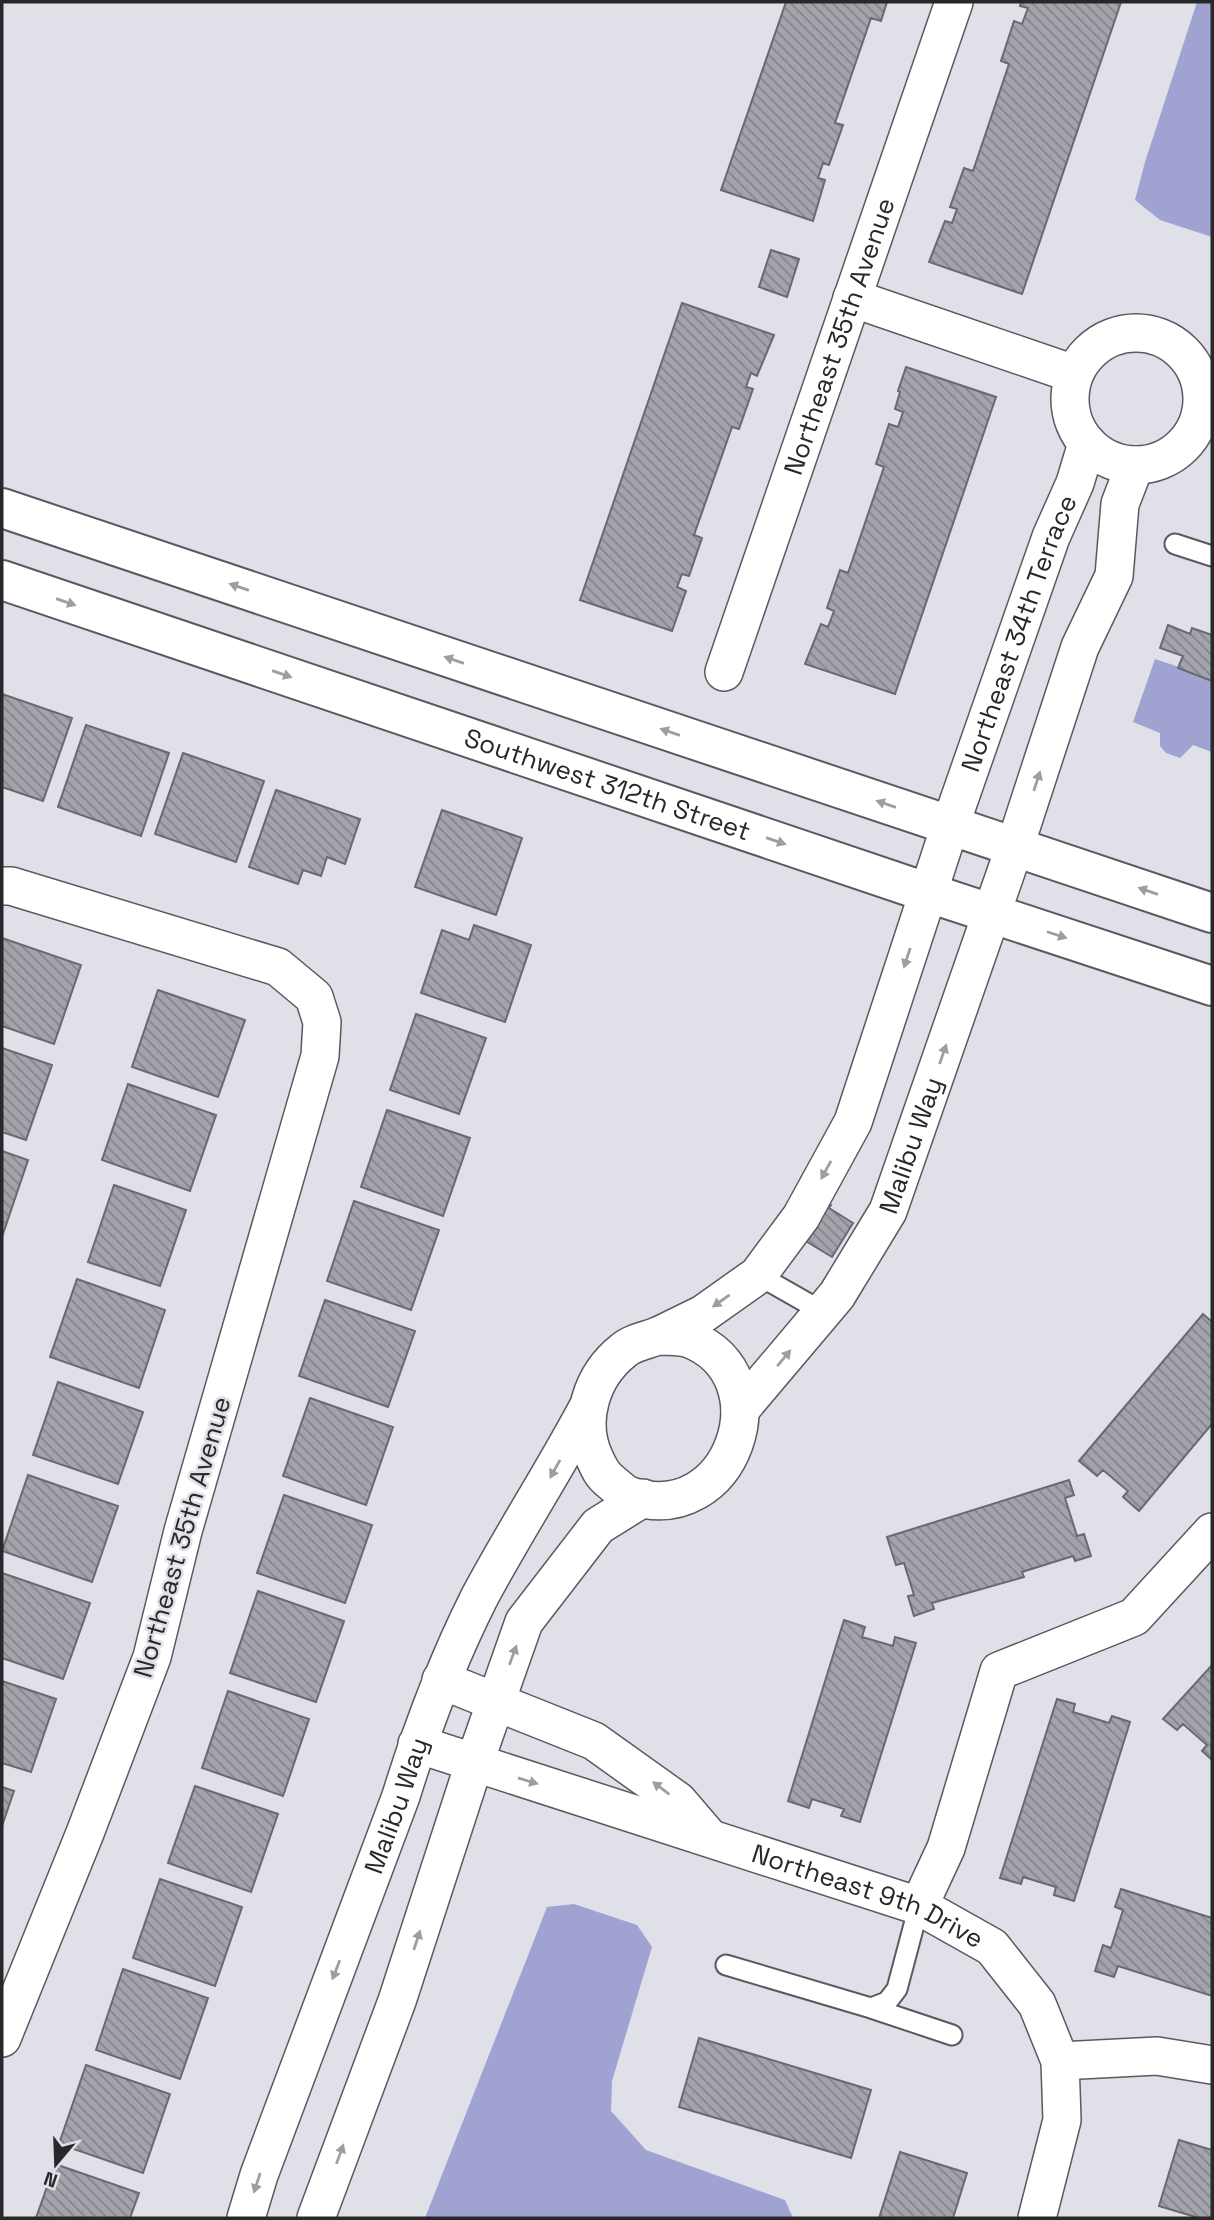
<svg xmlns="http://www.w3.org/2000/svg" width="1214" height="2220" font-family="'Space Grotesk',sans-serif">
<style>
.water{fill:#a0a2d2}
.building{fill:url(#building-back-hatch);stroke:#696a71;stroke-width:2}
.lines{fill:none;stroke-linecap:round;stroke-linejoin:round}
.service-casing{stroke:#595960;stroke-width:23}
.minor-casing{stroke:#595960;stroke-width:40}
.secondary-casing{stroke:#595960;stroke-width:42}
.service{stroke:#fff;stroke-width:19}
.minor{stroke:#fff;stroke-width:37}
.secondary{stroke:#fff;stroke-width:38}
.oneway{fill:#9e9ea0}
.labels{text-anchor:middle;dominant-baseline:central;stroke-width:5;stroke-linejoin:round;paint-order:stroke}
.street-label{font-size:26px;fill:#28282b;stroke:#e0e0e8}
</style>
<defs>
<pattern id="building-back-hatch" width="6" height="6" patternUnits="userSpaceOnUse" patternTransform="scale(1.75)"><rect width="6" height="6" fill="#a2a3ab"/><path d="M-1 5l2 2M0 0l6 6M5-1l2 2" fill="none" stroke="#84858b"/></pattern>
</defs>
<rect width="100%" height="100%" fill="#e0e0e8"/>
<!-- water -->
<path class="water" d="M1197 2H1212V237L1160 220 1135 200 1145 162Z
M1155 659 1212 678V752L1193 745 1180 758 1166 753 1160 746V733L1133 722Z
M574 1904 637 1925 652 1947 612 2081 611 2111 646 2150 785 2200 793 2218H425L547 1907Z"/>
<!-- building -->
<path class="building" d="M786 2H887L881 21 871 18 835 123 843 125 829 165 823 163 818 178 825 180 813 221 721 190Z
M1021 2H1121L1022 294 929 262 945 221 952 223 957 209 950 207 964 168 973 171 1009 64 1001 61 1014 21 1022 24 1028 8 1020 6Z
M771 250 799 259 787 297 759 287Z
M682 303 774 335 757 376 751 373 746 387 753 389 739 429 732 427 694 535 702 538 689 576 682 574 677 587 686 591 672 631 580 600Z
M906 367 996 397 895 694 805 664 821 624 828 627 834 611 827 608 840 570 848 573 884 467 876 464 889 424 898 427 903 412 895 409 900 392 898 391Z
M1168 625 1190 634 1192 628 1212 635V681L1178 668 1183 656 1160 648Z
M2 694 72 718 43 801 2 787Z
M86 725 169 753 141 836 58 807Z
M183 753 264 781 236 862 155 834Z
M276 790 360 819 345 864 327 857 321 876 303 870 298 884 249 867Z
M442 810 522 838 496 915 415 887Z
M474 925 531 945 505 1022 421 993 442 930 469 940Z
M2 938 81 965 54 1044 2 1026Z
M158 990 245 1020 218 1097 132 1067Z
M416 1014 486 1038 459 1114 390 1090Z
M2 1048 52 1065 26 1140 2 1132Z
M128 1084 216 1115 190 1191 102 1160Z
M387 1110 470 1138 443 1216 361 1187Z
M2 1151 28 1160 2 1237Z
M114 1185 186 1210 160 1286 88 1262Z
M803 1187 831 1205 829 1208 853 1223 832 1257 804 1240Z
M354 1201 439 1230 411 1310 327 1281Z
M77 1279 165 1310 139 1388 50 1357Z
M325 1300 415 1331 388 1407 299 1376Z
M1203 1314 1212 1322V1424L1139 1511 1123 1497 1128 1491 1103 1470 1097 1476 1079 1461Z
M58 1382 143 1412 118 1484 33 1455Z
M310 1398 393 1427 366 1505 283 1476Z
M28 1475 118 1506 92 1582 2 1551Z
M1069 1480 1074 1495 1065 1498 1077 1536 1084 1534 1091 1556 1075 1561 1073 1556 1022 1572 1024 1577 932 1603 934 1609 914 1616 908 1596 914 1595 904 1563 896 1565 887 1537Z
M284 1495 372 1525 345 1603 257 1573Z
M2 1573 90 1603 63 1679 2 1658Z
M258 1591 344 1621 316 1702 230 1673Z
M844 1620 865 1627 862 1637 893 1646 895 1637 916 1643 860 1822 841 1816 844 1809 812 1799 809 1808 788 1801Z
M1212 1665V1760L1202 1751 1207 1745 1183 1724 1177 1730 1163 1719Z
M2 1681 56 1699 31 1772 2 1763Z
M228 1691 309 1719 283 1796 202 1768Z
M1057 1699 1075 1704 1073 1712 1109 1723 1112 1716 1130 1722 1074 1901 1054 1895 1056 1887 1023 1877 1021 1884 1000 1878Z
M195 1786 278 1814 251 1892 168 1863Z
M2 1787 14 1791 2 1826Z
M160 1879 242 1907 215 1986 133 1958Z
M1121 1889 1212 1918V1996L1118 1966 1114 1977 1095 1971 1103 1945 1111 1948 1123 1910 1115 1907Z
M123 1969 208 1998 180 2079 96 2050Z
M699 2038 871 2090 851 2158 679 2107Z
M86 2065 170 2094 143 2173 59 2144Z
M1179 2140 1212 2150V2218H1199L1159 2206Z
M900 2152 967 2173 953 2218H879Z
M55 2164 139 2193 130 2218H36Z"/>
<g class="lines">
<!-- service casing -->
<g class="service-casing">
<path id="service" d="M1175 544 1212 556
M758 1275 823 1312
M726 1965 871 2008 887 2002 897 1989 919 1906
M871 2008 952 2035"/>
</g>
<!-- minor casing -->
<g class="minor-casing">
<g id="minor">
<path d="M852 298 1074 374"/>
<circle cx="1136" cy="399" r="66"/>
<path id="s1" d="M724 672 954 2"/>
<path d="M2 886H11L278 967 314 997 322 1022 320 1056 183 1531 152 1657 85 1833 2 2038"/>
<path id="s2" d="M658 1336 703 1314 758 1275 801 1217 853 1122 950 826 1051 537 1075 483 1087 443"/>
<path d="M658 1336C668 1336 681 1336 690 1339 785 1377 732 1529 631 1496 624 1494 616 1486 610 1481 602 1475 599 1468 595 1459 577 1421 591 1376 624 1350 632 1343 647 1340 658 1336Z"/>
<path id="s3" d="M740 1410 837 1295 888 1211 1015 846 1080 647 1114 576 1120 504 1135 465"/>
<path d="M441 1680 594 1741 678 1801 708 1836"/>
<path id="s4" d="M417 1744 919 1906 992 1947 1037 2004 1060 2061 1062 2120 1037 2218"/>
<path d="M919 1906 946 1848 999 1671 1134 1617 1212 1532"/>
<path d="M1060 2061 1157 2056 1212 2065"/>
<path id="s5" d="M246 2218 259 2175 401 1796C422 1728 447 1662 479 1598 513 1534 553 1473 587 1409"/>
<path d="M316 2218 397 2001 474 1764 524 1622 598 1526 643 1498"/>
</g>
</g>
<!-- secondary casing -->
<g class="secondary-casing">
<g id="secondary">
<path d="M2 508 1212 913"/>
<path id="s6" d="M2 580 929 893 1212 986"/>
</g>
</g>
<!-- service -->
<use href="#service" class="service"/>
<!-- minor -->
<use href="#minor" class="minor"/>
<!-- secondary -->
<use href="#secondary" class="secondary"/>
</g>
<!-- one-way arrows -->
<defs><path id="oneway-solid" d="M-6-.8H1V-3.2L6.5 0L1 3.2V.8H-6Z" transform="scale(1.75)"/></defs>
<g class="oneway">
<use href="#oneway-solid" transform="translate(239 587) rotate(-161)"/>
<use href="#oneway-solid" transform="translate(66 602) rotate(19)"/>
<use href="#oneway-solid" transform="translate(454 660) rotate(-161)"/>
<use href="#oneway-solid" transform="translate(282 674) rotate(19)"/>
<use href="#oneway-solid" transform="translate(670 732) rotate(-161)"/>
<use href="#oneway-solid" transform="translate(1037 781) rotate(-72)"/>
<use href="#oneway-solid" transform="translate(886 804) rotate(-161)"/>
<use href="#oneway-solid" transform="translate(776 841) rotate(19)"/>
<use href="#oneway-solid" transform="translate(1148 891) rotate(-161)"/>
<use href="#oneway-solid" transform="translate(1057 935) rotate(18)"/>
<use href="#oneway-solid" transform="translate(907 958) rotate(108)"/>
<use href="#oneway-solid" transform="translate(943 1054) rotate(-71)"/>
<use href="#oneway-solid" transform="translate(826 1170) rotate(119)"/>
<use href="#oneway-solid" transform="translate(721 1301) rotate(145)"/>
<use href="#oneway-solid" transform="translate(784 1358) rotate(-50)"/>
<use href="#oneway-solid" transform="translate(555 1469) rotate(119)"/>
<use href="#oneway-solid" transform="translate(513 1655) rotate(-70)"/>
<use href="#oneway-solid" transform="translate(528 1781) rotate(17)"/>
<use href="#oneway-solid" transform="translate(661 1788) rotate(-143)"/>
<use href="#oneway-solid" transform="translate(417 1940) rotate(-72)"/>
<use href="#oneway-solid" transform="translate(336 1970) rotate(111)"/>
<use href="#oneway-solid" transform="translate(340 2154) rotate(-70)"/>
<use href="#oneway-solid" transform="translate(257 2183) rotate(108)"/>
</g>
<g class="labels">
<!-- street labels -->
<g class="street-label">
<text stroke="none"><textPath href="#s1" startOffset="355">Northeast 35th Avenue</textPath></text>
<text stroke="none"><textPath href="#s2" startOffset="814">Northeast 34th Terrace</textPath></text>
<text stroke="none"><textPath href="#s6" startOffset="639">Southwest 312th Street</textPath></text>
<text stroke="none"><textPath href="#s3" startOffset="318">Malibu Way</textPath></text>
<text transform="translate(182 1537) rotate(-74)">Northeast 35th Avenue</text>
<text stroke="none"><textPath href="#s5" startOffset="439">Malibu Way</textPath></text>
<text stroke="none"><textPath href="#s4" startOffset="476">Northeast 9th Drive</textPath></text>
</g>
</g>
<!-- border -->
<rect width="1214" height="2220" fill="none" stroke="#28282b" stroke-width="7"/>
<!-- north arrow -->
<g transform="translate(56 2164) rotate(199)" stroke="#e0e0e8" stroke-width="5" paint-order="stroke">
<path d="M0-5L12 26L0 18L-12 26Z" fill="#28282b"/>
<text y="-10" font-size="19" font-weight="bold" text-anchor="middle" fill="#28282b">N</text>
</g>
</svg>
